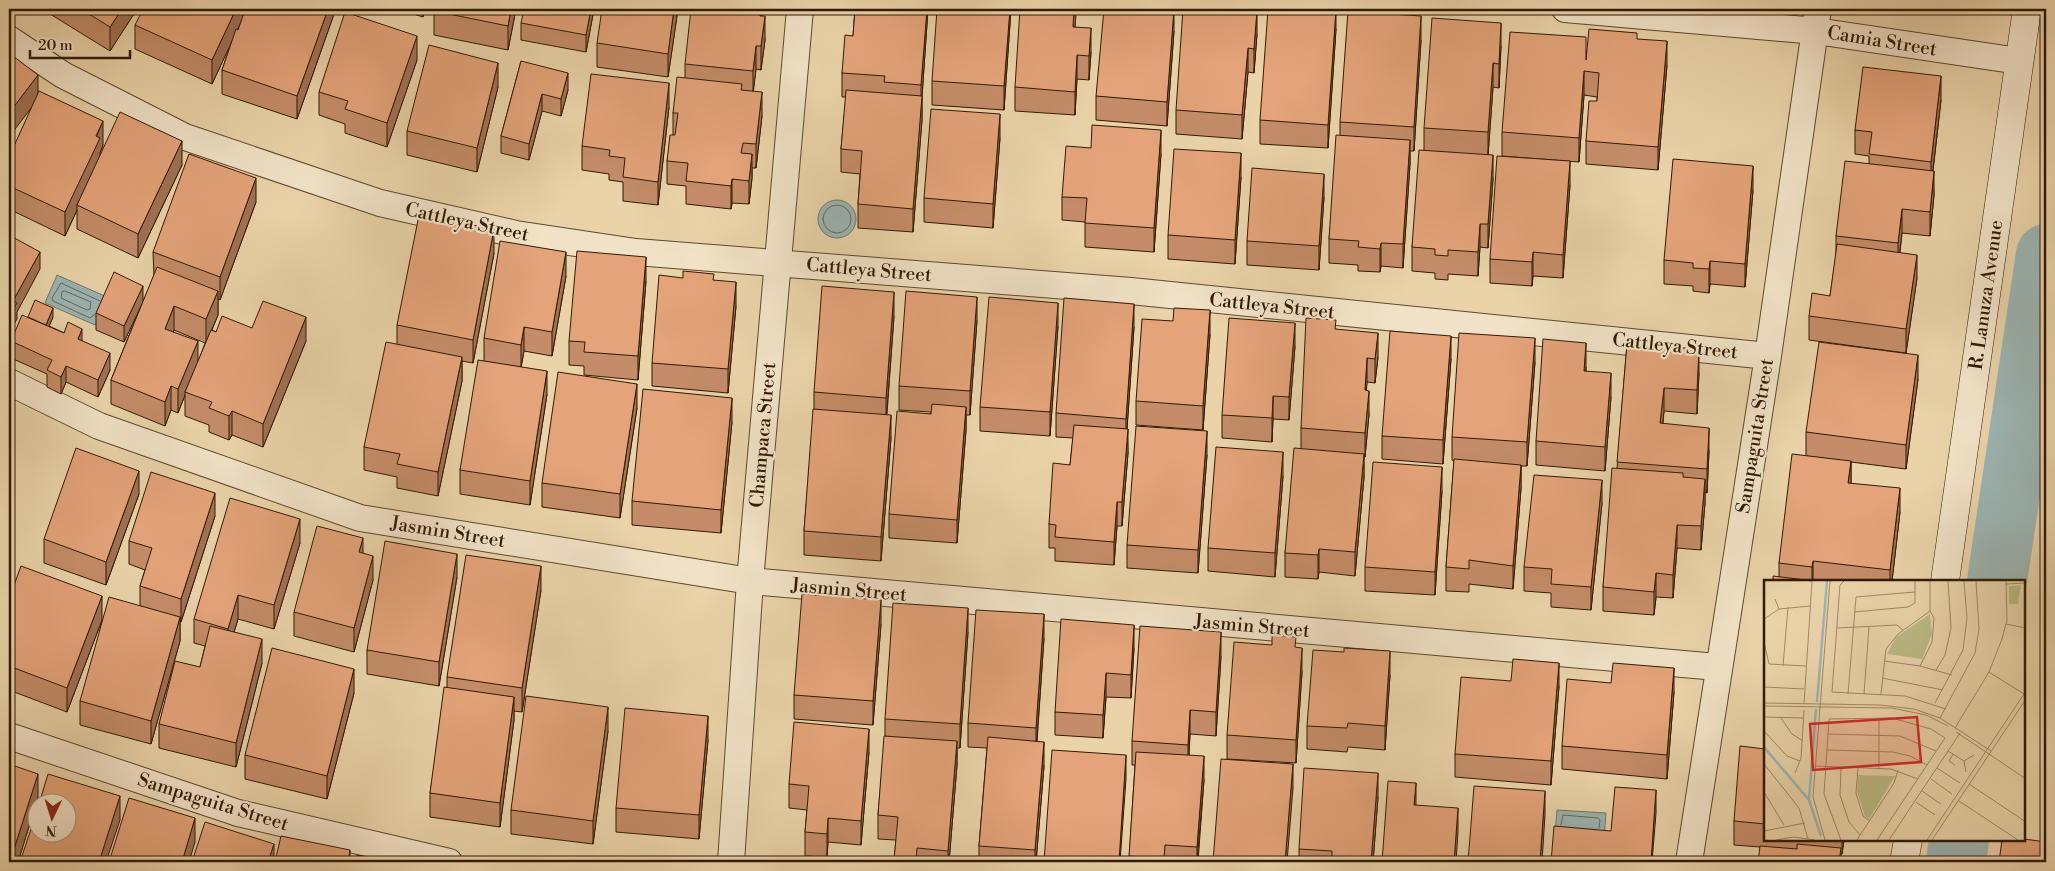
<svg xmlns="http://www.w3.org/2000/svg" width="2055" height="871" font-family="'Libre Bodoni',serif">
<style>
.water{fill:#9cb5b3;stroke:#71776d}
.lines{fill:none;stroke-linecap:round;stroke-linejoin:round}
.shore{stroke:#66685b;stroke-width:1}
.river{stroke:#9cb5b3;stroke-width:60}
.street-casing{stroke:#5f482c;stroke-width:28}
.secondary-casing{stroke:#311a03;stroke-width:29}
.street{stroke:#f1e2c7;stroke-width:26}
.secondary{stroke:#f1e2c7;stroke-width:28}
.wall{fill:#c48c68;stroke:#311a03;fill-rule:evenodd}
.shaded-wall{fill:#a07255;stroke:#311a03}
.building{fill:#e4a379;stroke:#311a03}
.labels{text-anchor:middle;dominant-baseline:central;stroke-width:4.5;stroke-linejoin:round;paint-order:stroke}
.street-label{font-size:19px;fill:#311a03;stroke:#f1e2c7}
.inset-river{fill:none;stroke:#9cb5b3;stroke-width:2.5}
.inset-road{fill:none;stroke:#a08967;stroke-width:1}
.view{fill:#d62828;fill-opacity:0.15;stroke:#d62828;stroke-width:2.5}
.inset-edge{fill:none;stroke:#311a03;stroke-width:2.5}
</style>
<rect width="100%" height="100%" fill="#ead3a9"/>
<filter id="stains"><feTurbulence type="fractalNoise" baseFrequency=".004" numOctaves="4"/><feColorMatrix values="0 0 0 0 .2 0 0 0 0 .09 0 0 0 0 .02 0 0 0 .5 -.17"/></filter>
<radialGradient id="worn" r=".72"><stop offset=".6" stop-color="#630" stop-opacity="0"/><stop offset="1" stop-color="#630" stop-opacity=".3"/></radialGradient>
<!-- water -->
<path class="water" d="M818 219a19 19 0 1 1 38 0a19 19 0 1 1-38 0Z
M57 275 107 297 95 325 45 303Z
M1557 810 1606 813 1603 852 1554 848Z"/>
<g class="lines">
<!-- shore -->
<path class="shore" d="M823 219a14 14 0 1 1 28 0a14 14 0 1 1-28 0Z
M65 291 91 302 90 309 87 310 61 298 62 292Z
M95 314 90 318 53 301 52 298 61 283 100 301
M1561 825 1563 815 1598 818 1600 820 1599 828"/>
<!-- river -->
<path class="river" d="M1997 581 2046 254
M1956 862 1959 840"/>
<!-- street casing -->
<g class="street-casing">
<path id="street" d="M1565 9 1816 31 2019 61
M9 39 63 75 185 137 380 203 516 234 636 252 1131 291 1768 356
M9 382 99 426 360 518 750 581 1717 667
M9 736 238 813 449 862
M731 862 750 581 800 9
M1689 862 1768 356 1818 9"/>
</g>
<!-- secondary casing -->
<g class="secondary-casing">
<path id="secondary" d="M1945 581 2027 9
M1904 862 1908 840"/>
</g>
<!-- street -->
<use href="#street" class="street"/>
<!-- secondary -->
<use href="#secondary" class="secondary"/>
</g>
<!-- wall -->
<path class="wall" d="M42 9H137L110 51Z
M247 9 246 10 256 14 334 9V14L297 119 222 94V70L231 43 212 84 135 49V25Z
M398 9H425L423 17Z
M516 9 508 50 434 35V11Z
M594 9 586 52 521 40V23Z
M678 9 668 77 597 67V43Z
M762 9V16L765 40 761 70 756 69 753 91 762 116 756 168H752V178L749 204 732 203 731 209 686 204V186L667 184V161L673 135V113L685 78V64Z
M855 9H928L922 97V120L913 232 858 228V204L860 174 841 172V149L846 97H842V73L853 36Z
M1011 9 1004 110 932 105V81Z
M1076 9 1075 27 1091 52 1089 80 1077 79 1075 115 1015 111V87Z
M1336 29 1328 148 1260 144V120Z
M1174 31 1167 126 1096 120V96Z
M1257 34 1254 73 1248 72 1242 139 1176 134V110Z
M1637 39 1667 65 1658 170 1586 164V141L1597 101V97L1584 95 1579 162 1502 156V132L1586 52Z
M1421 40 1414 151H1410V164L1403 268 1381 266 1380 272 1358 271V265L1329 263V239L1340 135V122Z
M1501 46 1499 88 1493 87 1488 155 1493 179 1488 248 1480 247 1478 276 1448 274V280L1435 279V273L1412 271V247L1424 150V128Z
M417 60 387 147 345 133V124L319 115V92Z
M521 61 568 90 561 116 542 111 529 160 501 153V136Z
M498 87 477 172 407 155V131Z
M38 95 103 145 100 153V156L182 165 138 258 77 229V210L65 236 9 209V157Z
M1941 100 1933 171 1934 195 1930 236 1902 233 1900 252 1917 278 1906 353 1809 340V316L1830 296 1836 256V236L1869 164V156L1855 154V130Z
M669 107 658 205 623 201V182L609 180V174L582 170V146Z
M1000 138 993 228 924 222V198Z
M1161 154 1154 252 1085 247V222L1062 220V197Z
M1241 177 1235 264 1168 259V235Z
M1570 185 1563 278 1533 276 1532 286 1490 283V259Z
M1753 190 1745 287 1710 284 1709 293 1693 291V286L1664 284V260Z
M1324 197 1319 270 1247 265V241Z
M256 202 220 300 218 299V315L212 330 216 332 252 328 306 341 263 447 232 435 229 440 209 432V425L185 416V395L178 413 171 410 165 426 111 404V380L142 303 124 342 96 330V313L143 302 154 276 153 252ZM174 330 205 343 198 362 173 332Z
M494 253 473 363 462 361V381L438 496 397 488V477L364 470V447L397 344V325Z
M566 276 552 356 524 351 521 367 547 394 530 505 460 494V470L484 361V338Z
M714 280 736 306 728 393 652 386V363Z
M646 281 638 380 584 375V366L569 365V341Z
M894 316 887 414 891 438 881 561 804 555V531L814 409V392Z
M28 317H53L49 326 82 341 110 370 98 397 66 382 61 394 47 387V374L11 358V341Z
M977 320 970 415H966V430L957 543 889 538V514L931 412 899 410V386Z
M1058 326 1050 436 980 431V407Z
M1134 327 1127 429 1128 453 1122 526H1117L1114 565 1055 561V548H1049V524L1070 465 1073 438 1056 437V413Z
M1336 329 1378 357 1375 383 1367 382 1366 390 1369 414 1365 457H1364V477L1355 576 1319 572 1318 579 1285 577V553L1301 449V428Z
M1210 334 1203 430 1136 425V401Z
M1627 344 1699 373 1697 414 1664 411 1663 423 1709 451 1707 493 1705 492V503L1701 550 1677 548 1673 598 1656 597 1654 615 1603 611V587L1617 468Z
M1295 346 1289 420 1273 419 1272 442 1222 438V415Z
M1451 359 1443 464 1382 459V436Z
M1535 362 1527 466H1521V488L1513 589 1469 584V592L1446 591V567L1454 461 1452 460V437Z
M1586 367V371L1611 397 1605 471 1536 465V441Z
M1918 379 1906 469 1851 462V483L1900 512 1892 581H1773L1779 577V563L1806 455V432Z
M637 408 620 518 542 507V483Z
M732 422 721 533 632 525V501Z
M1207 455 1198 573 1127 568V545Z
M1283 476 1275 577 1208 571V548Z
M1442 491 1435 595 1365 591V567Z
M139 494 106 585 44 563V539Z
M1602 503 1591 610 1551 607V593L1524 591V567Z
M215 516 181 622H180V641L151 744 80 725V701L140 606V586L145 570 129 564V541Z
M300 543 274 629 238 619 234 632 262 663 236 767 159 748V724L200 667 205 646 194 643V619Z
M363 553 373 580 354 652 294 636V612Z
M457 577 439 686 367 674V650Z
M541 590 522 712 514 711V720L500 827 430 817V793L447 687V677Z
M9 599 102 620 67 712 9 690Z
M881 624 873 725 794 719V695Z
M968 632 960 748H957V765L949 862H894L896 840 878 839V815L885 736V719Z
M1044 638 1037 742 1044 766 1036 862H979V846L987 748 968 747V723Z
M1296 647 1302 672 1296 763 1227 759V735Z
M1134 648 1131 698 1106 697 1103 738 1055 735V712Z
M1221 656 1216 736 1190 734 1189 755 1204 780 1198 862H1129L1135 765H1132V741Z
M1390 675 1385 750 1348 747 1347 752 1307 749V726Z
M1559 686 1551 785 1455 777V754Z
M1674 692 1667 779 1562 769V746Z
M354 693 327 799 245 779V755Z
M608 731 593 844 511 834V810Z
M708 740 699 839 616 832V808Z
M1765 749V840H1844L1842 854H1841V862L1760 847 1734 845V821Z
M869 752 861 845 828 842 827 857 805 856V832L807 810 789 808V784Z
M2046 759V818L2041 817V800Z
M9 764 38 797 18 862H9Z
M1378 797 1373 862H1299V849Z"/>
<!-- shaded-wall -->
<path class="shaded-wall" d="M122 9H137L110 51V27Z
M236 9H247L212 84V60Z
M328 9H334V14L297 119V96Z
M423 9H425L423 17Z
M511 9H516L508 50V26Z
M591 9H594L586 52V35Z
M674 9H678L668 77V54Z
M760 9H762V17L760 16Z
M927 9H928L922 97V120L913 232V209L921 106V85Z
M1010 9H1011L1004 110V86Z
M1074 9H1076V14L1073 51V27Z
M1174 9V31L1167 126V102Z
M1336 9V29L1328 148V125Z
M1257 10V34L1254 73V49Z
M765 16V40L761 70V46Z
M1421 16V40L1414 151V127Z
M1501 23V46L1499 88V64Z
M1091 28V52L1089 80V56Z
M417 36V60L387 147V123Z
M1667 41V65L1658 170V147Z
M756 46V69L753 95V71Z
M1248 48V72L1242 139V115Z
M1077 55V79L1075 115V92Z
M498 63V87L477 172V148Z
M1493 63V87L1488 156V132Z
M1584 71V95L1579 162V138Z
M568 73V90L561 116V99Z
M38 75V99L9 137V113Z
M1941 76V100L1931 186V162Z
M669 83V107L658 205V182Z
M762 92V116L756 168V144Z
M542 94V111L529 160V144Z
M1000 114V138L993 228V204Z
M103 121V145L100 153V161L77 205V210L65 236V212Z
M1161 130V154L1154 252V228Z
M1410 140V164L1403 268V244Z
M182 141V165L138 258V234Z
M1241 153V177L1235 264V240Z
M752 154V178L749 204V181Z
M1493 155V179L1488 248V224Z
M1570 161V185L1563 278V255Z
M1753 166V190L1745 287V264Z
M1934 171V195L1930 236V212Z
M1324 174V197L1319 270V246Z
M256 178V202L220 300V277Z
M732 179V203L731 209V186Z
M1902 209V233L1898 267V243Z
M1480 224V247L1478 276V252Z
M494 229V253L473 363V340Z
M1381 243V266L1380 272V249Z
M40 252V269L17 312V319L9 333V316L13 301Z
M566 252V276L552 356V332Z
M1533 252V276L1532 286V262Z
M1917 255V278L1906 353V329Z
M646 257V281L638 380V356Z
M1710 261V284L1709 293V269Z
M736 282V306L728 393V369Z
M143 286V302L124 342V326Z
M218 291V315L206 343V319Z
M894 292V316L886 421V398Z
M977 297V320L970 415V391Z
M1058 303V326L1050 436V412Z
M1134 304V327L1126 443V419Z
M174 306V330L165 352V329Z
M53 308V317L45 336V328Z
M1210 310V334L1203 430V406Z
M306 317V341L263 447V424Z
M1295 323V346L1289 420V397Z
M524 327V351L521 368V345Z
M82 329V345L78 339Z
M1378 333V357L1375 383V359Z
M1451 336V359L1443 464V440Z
M1535 338V362L1527 466V442Z
M198 341V365L185 392V395L178 413V389Z
M1586 343V367L1584 395V371Z
M1699 349V373L1697 414V390Z
M110 353V370L98 397V380Z
M1918 355V379L1906 469V445Z
M462 357V381L438 496V472Z
M1367 358V382L1365 414V390Z
M66 366V382L61 394V377Z
M547 371V394L530 505V481Z
M1611 373V397L1605 471V447Z
M637 384V408L620 518V494Z
M171 386V410L165 426V402Z
M1664 388V411L1660 447V423Z
M1369 391V414L1365 457V433Z
M1273 396V419L1272 442V418Z
M732 398V422L721 533V510Z
M966 407V430L957 543V520Z
M232 411V435L229 440V416Z
M891 415V438L881 561V537Z
M1709 428V451L1707 493V469Z
M1128 429V453L1122 526V502Z
M1207 431V455L1198 573V550Z
M1283 452V476L1275 577V553Z
M1364 454V477L1355 576V552Z
M1851 461V484L1848 483Z
M1521 465V488L1513 589V566Z
M1442 467V491L1435 595V572Z
M139 471V494L106 585V562Z
M1705 479V503L1701 550V526Z
M1602 480V503L1591 610V587Z
M1900 488V512L1892 581H1890V570Z
M215 493V516L181 622V599Z
M1117 502V526L1114 565V542Z
M300 519V543L274 629V605Z
M1677 525V548L1673 598V575Z
M363 538V561L359 552Z
M1319 549V572L1318 579V555Z
M457 554V577L439 686V662Z
M373 556V580L354 652V628Z
M1813 561V581H1812V567Z
M541 566V590L522 712V688Z
M1656 573V597L1654 615V592Z
M238 595V619L228 652V629Z
M102 596V620L67 712V688Z
M881 600V624L873 725V701Z
M968 608V632L960 748V724Z
M1044 614V638L1036 752V728Z
M180 617V641L151 744V721Z
M1134 625V648L1131 698V675Z
M1221 632V656L1216 736V712Z
M262 639V663L236 767V743Z
M1302 648V672L1296 763V740Z
M1390 651V675L1385 750V726Z
M1559 663V686L1551 785V761Z
M1674 668V692L1667 779V755Z
M354 669V693L327 799V776Z
M1106 673V697L1103 738V715Z
M514 697V720L500 827V803Z
M608 707V731L593 844V821Z
M1190 710V734L1188 769V745Z
M708 716V740L699 839V815Z
M869 729V752L861 845V821Z
M957 741V765L949 862H948V851Z
M1044 742V766L1036 862H1035V850Z
M1126 755V779L1120 862H1119Z
M1204 756V780L1197 862V847Z
M1293 764V788L1287 862H1285Z
M1378 773V797L1373 862H1371Z
M38 774V797L18 862H14V849Z
M1416 783V807L1414 805Z
M1656 790V813L1652 862H1651Z
M1545 791V815L1542 862H1540Z
M120 796V820L106 862H99Z
M1458 808V832L1456 862H1454Z
M195 818V842L189 862H182Z
M828 818V842L827 857V834Z
M1842 840H1844L1842 854Z
M274 844V862H268Z
M350 850V862H348Z"/>
<!-- building -->
<path class="building" d="M81 9H122L110 27Z
M143 9H236L212 60 135 25Z
M258 9H328L297 96 222 70 236 29 238 30 245 10 256 14Z
M434 9H511L508 26 434 11Z
M524 9H591L586 35 521 23Z
M602 9H674L668 54 597 43Z
M691 9H760V16H765L761 46H756L753 71 685 64Z
M855 9H927L921 85 884 82 885 76 842 73 845 35 853 36Z
M937 9H1010L1004 86 932 81Z
M1020 9H1074L1073 27 1091 28 1089 56 1077 55 1075 92 1015 87Z
M1104 9H1174L1167 102 1096 96Z
M1183 9H1244L1257 10 1254 49 1248 48 1242 115 1176 110Z
M1268 9H1336L1328 125 1260 120Z
M1348 11 1421 16 1414 127 1340 122Z
M345 12 417 36 387 123 345 109 348 101 319 92Z
M1432 18 1501 23 1499 64 1493 63 1488 132 1424 128Z
M1589 29 1637 33V39L1667 41 1658 147 1586 141 1589 101H1597L1599 73 1584 71 1579 138 1502 132 1510 32 1586 37V60Z
M429 45 498 63 477 148 407 131Z
M9 53 38 75 9 113Z
M521 61 568 73 561 99 542 94 529 144 501 136Z
M1863 67 1941 76 1931 162 1869 154 1872 132 1855 130Z
M591 74 669 83 658 182 623 177 625 158 609 156 610 150 582 146Z
M677 77 742 84 741 90 762 92 756 144 743 143 741 153 752 154 749 181 732 179 731 186 686 181 688 163 667 161 670 135H675L678 113H673Z
M846 90 922 96 913 209 858 204 862 151 841 149Z
M39 91 103 121 96 136 100 138 65 212 9 186V157Z
M931 109 1000 114 993 204 924 198Z
M120 112 182 141 138 234 77 205Z
M1092 125 1161 130 1154 228 1085 223 1087 198 1062 197 1066 146 1091 148Z
M1336 135 1410 140 1403 244 1381 243 1380 249 1358 247 1359 241 1329 239Z
M1174 149 1241 153 1235 240 1168 235Z
M1419 150 1493 155 1488 224H1480L1478 252 1448 250V256L1435 255V249L1412 247Z
M189 154 256 178 220 277 153 252Z
M1497 156 1570 161 1563 255 1533 252 1532 262 1490 259Z
M1673 159 1753 166 1745 264 1710 261 1709 269 1693 268V263L1664 260Z
M1845 161 1934 171 1930 212 1902 209 1898 243 1836 236Z
M1252 168 1324 174 1319 246 1247 241Z
M419 215 494 229 473 340 397 325Z
M9 235 40 252 13 301 17 303 9 316Z
M500 241 566 252 552 332 524 327 521 345 484 338Z
M1837 244 1917 255 1906 329 1809 316 1812 293 1830 296Z
M577 251 646 257 638 356 584 352 585 342 569 341Z
M157 267 218 291 206 319 174 306 165 329 198 341 178 389 171 386 165 402 111 380Z
M683 271 714 274 713 280 736 282 728 369 652 363 659 275 683 278Z
M114 272 143 286 124 326 96 313Z
M822 286 894 292 886 398 814 392Z
M906 291 977 297 970 391 899 386Z
M989 297 1058 303 1050 412 980 407Z
M1064 298 1134 304 1126 419 1056 413Z
M35 300 53 308 46 325 28 317Z
M263 301 306 317 263 424 232 411 229 416 209 408 212 402 185 392 211 330 216 332 222 316 252 328Z
M1174 308 1210 310 1203 406 1136 401 1142 319 1173 321Z
M22 315 64 333 68 322 82 329 78 339 110 353 98 380 66 366 61 377 47 370 52 360 11 341Z
M1229 318 1295 323 1289 397 1273 396 1272 418 1222 415Z
M1306 318 1336 320 1335 329 1378 333 1375 359 1367 358 1365 390 1369 391 1365 433 1301 428Z
M1390 331 1451 336 1443 440 1382 436Z
M1459 333 1535 338 1527 442 1452 437Z
M1543 339 1586 343 1584 371 1611 373 1605 447 1536 441Z
M386 342 462 357 438 472 397 464 400 454 364 447Z
M1819 342 1918 355 1906 445 1806 432Z
M1627 344 1699 349 1697 390 1664 388 1660 423 1709 428 1707 469 1617 462Z
M478 360 547 371 530 481 460 470Z
M558 372 637 384 620 494 542 483Z
M643 389 732 398 721 510 632 501Z
M932 404 966 407 957 520 889 514 897 411 931 414Z
M813 409 891 415 881 537 804 531Z
M1074 425 1128 429 1122 502H1117L1114 542 1055 537 1056 525 1049 524 1053 463 1070 465Z
M1136 426 1207 431 1198 550 1127 545Z
M1216 447 1283 452 1275 553 1208 548Z
M76 448 139 471 106 562 44 539Z
M1294 448 1364 454 1355 552 1319 549 1318 555 1285 553Z
M1792 454 1851 461 1848 483 1900 488 1890 570 1813 561 1812 567 1779 563Z
M1454 459 1521 465 1513 566 1469 560V569L1446 567Z
M1373 462 1442 467 1435 572 1365 567Z
M1612 468 1683 473V477L1705 479 1701 526 1677 525 1673 575 1656 573 1654 592 1603 587Z
M151 472 215 493 181 599 140 586 152 548 129 541Z
M1534 475 1602 480 1591 587 1551 584 1552 569 1524 567Z
M230 498 300 519 274 605 238 595 228 629 194 619Z
M317 526 363 538 359 552 373 556 354 628 294 612Z
M385 541 457 554 439 662 367 650Z
M466 555 541 566 522 688 447 677Z
M21 566 102 596 67 688 9 666V599Z
M1773 576 1814 581H1773Z
M802 594 881 600 873 701 794 695Z
M109 597 180 617 151 721 80 701Z
M893 603 968 608 960 724 885 719Z
M976 610 1044 614 1036 728 968 723Z
M1061 619 1134 625 1131 675 1106 673 1103 715 1055 712Z
M210 626 262 639 236 743 159 724 175 661 200 667Z
M1140 626 1221 632 1216 712 1190 710 1188 745 1132 741Z
M1272 635 1296 637 1295 647 1302 648 1296 740 1227 735 1234 642 1272 645Z
M272 648 354 669 327 776 245 755Z
M1344 648 1390 651 1385 726 1348 723 1347 728 1307 726 1313 650 1344 652Z
M1513 659 1559 663 1551 761 1455 754 1461 677 1511 681Z
M1613 663 1674 668 1667 755 1562 746 1567 679 1611 683Z
M444 687 514 697 500 803 430 793Z
M526 696 608 707 593 821 511 810Z
M625 708 708 716 699 815 616 808Z
M794 722 869 729 861 821 828 818 827 834 805 832 809 786 789 784Z
M884 736 957 741 948 851 917 848 916 862 894 860 898 817 878 815Z
M988 737 1044 742 1035 850 979 846Z
M1740 746 1765 749V824L1734 821Z
M1052 750 1126 755 1119 862H1044Z
M1136 752 1204 756 1197 847 1165 845 1164 859 1129 856Z
M1221 759 1293 764 1285 862H1213Z
M2046 759V801L2041 800Z
M9 764 38 774 14 849 9 847Z
M1304 768 1378 773 1371 862H1332V851L1299 849Z
M48 774 120 796 99 862H20L38 808V834H68V804H39Z
M1388 781 1416 783 1414 805 1458 808 1454 862H1382Z
M1474 786 1545 791 1540 862H1468Z
M1615 787 1656 790 1651 862H1551L1554 826 1611 831Z
M129 798 195 818 182 862H109Z
M205 822 274 844 268 862H192Z
M281 836 350 850 348 862H275Z
M2024 839 2046 842V862H1999L2002 840H2024Z
M1797 844 1841 848 1839 862H1758L1760 846 1797 849Z
M357 855 395 862H356Z"/>
<g class="labels">
<!-- street labels -->
<g class="street-label">
<text transform="translate(1882 41) rotate(9)">Camia Street</text>
<text transform="translate(467 222) rotate(12)">Cattleya Street</text>
<text transform="translate(869 270) rotate(5)">Cattleya Street</text>
<text transform="translate(1986 295) rotate(-82)">R. Lanuza Avenue</text>
<text transform="translate(1272 306) rotate(6)">Cattleya Street</text>
<text transform="translate(1675 346) rotate(6)">Cattleya Street</text>
<text transform="translate(763 435) rotate(-85)">Champaca Street</text>
<text transform="translate(1755 436) rotate(-81)">Sampaguita Street</text>
<text transform="translate(448 532) rotate(9)">Jasmin Street</text>
<text transform="translate(849 590) rotate(5)">Jasmin Street</text>
<text transform="translate(1252 626) rotate(5)">Jasmin Street</text>
<text transform="translate(213 802) rotate(17)">Sampaguita Street</text>
</g>
</g>
<!-- overview -->
<g transform="translate(1764 580)">
<rect width="261" height="261" fill="#ead3a9"/>
<path d="M257 5 254 24H245V6ZM166 34 168 54 158 79 123 74 132 57ZM94 195 131 196 105 239 101 236 93 212Z" fill="#bbbb85"/>
<path class="inset-river" d="M53 122 63 1M52 129 45 220 57 256M0 167 45 220"/>
<path class="inset-road" d="M80 1 76 5 68 112 141 116 182 129M242 4 262 3M11 19 15 29 46 26M90 32 144 27 151 23V1M0 39 15 29M242 44 262 48M73 48 133 45 139 50M0 62 5 84 42 86M120 81 156 86 188 95M19 86 24 27M156 86 168 62 170 38 166 31M172 90 181 75 187 48 184 1M225 92 260 114M118 98 179 110M0 107 40 109M84 114 92 17 151 12M100 114 105 47M117 114 122 69 134 54 166 31V1M0 123 116 125 150 129 176 138 227 171M171 123 199 70 203 38 200 1M40 124 48 1H45M0 126 128 128 162 135 184 146M0 137 40 138M17 138 28 154 39 161M176 138 211 73 215 49 212 1M191 148 225 92 238 59 243 40 242 1M0 151 23 176 36 181M192 152 225 174M64 154 136 156 172 171M63 170 129 172 146 176 163 185M184 171 200 181M189 174 185 181 191 185M225 174 262 199M0 184 35 228 44 259M51 186 127 189 154 199M77 188 76 215 85 242 96 255M94 188 92 213 99 236 106 241M115 188V138M173 188 196 203M202 192 200 181 210 175M31 193 37 178 40 130M167 199 188 214M205 204 262 242M158 211 177 224M0 212 20 245M195 221 254 260M152 222 171 235M0 251 41 243M12 260 30 257 51 260M61 260 49 217 66 1M77 260 60 214 65 139 128 138 167 149 181 158 113 260M93 260 130 203 134 190M125 260 196 153M163 260 262 111M168 260 262 119"/>
<path class="view" d="M153 137 157 182 49 190 46 144Z"/>
<rect width="261" height="261" class="inset-edge"/>
</g>
<!-- margin -->
<rect width="2055" height="871" fill="none" stroke="#ead3a9" stroke-width="30"/>
<rect x="10" y="10" width="2035" height="851" fill="none" stroke="#311a03" stroke-width="2.5"/>
<rect x="15" y="15" width="2025" height="841" fill="none" stroke="#311a03"/>
<!-- north arrow -->
<g transform="translate(52 818) rotate(184)"><circle r="24" fill="#f1e2c7" stroke="#a49279"/>
<path d="M0-4L9 19L0 12L-9 19Z" fill="#8f2418"/>
<text y="-8" font-size="14" font-weight="bold" text-anchor="middle" fill="#311a03">N</text>
</g>
<!-- scale -->
<path d="M30 50v8h100v-8" fill="none" stroke="#311a03" stroke-width="2.5"/>
<text x="38" y="50" font-size="15" fill="#311a03" stroke="#f1e2c7" stroke-width="4" paint-order="stroke">20 m</text>
<rect width="100%" height="100%" filter="url(#stains)"/>
<rect width="100%" height="100%" fill="url(#worn)"/>
</svg>
